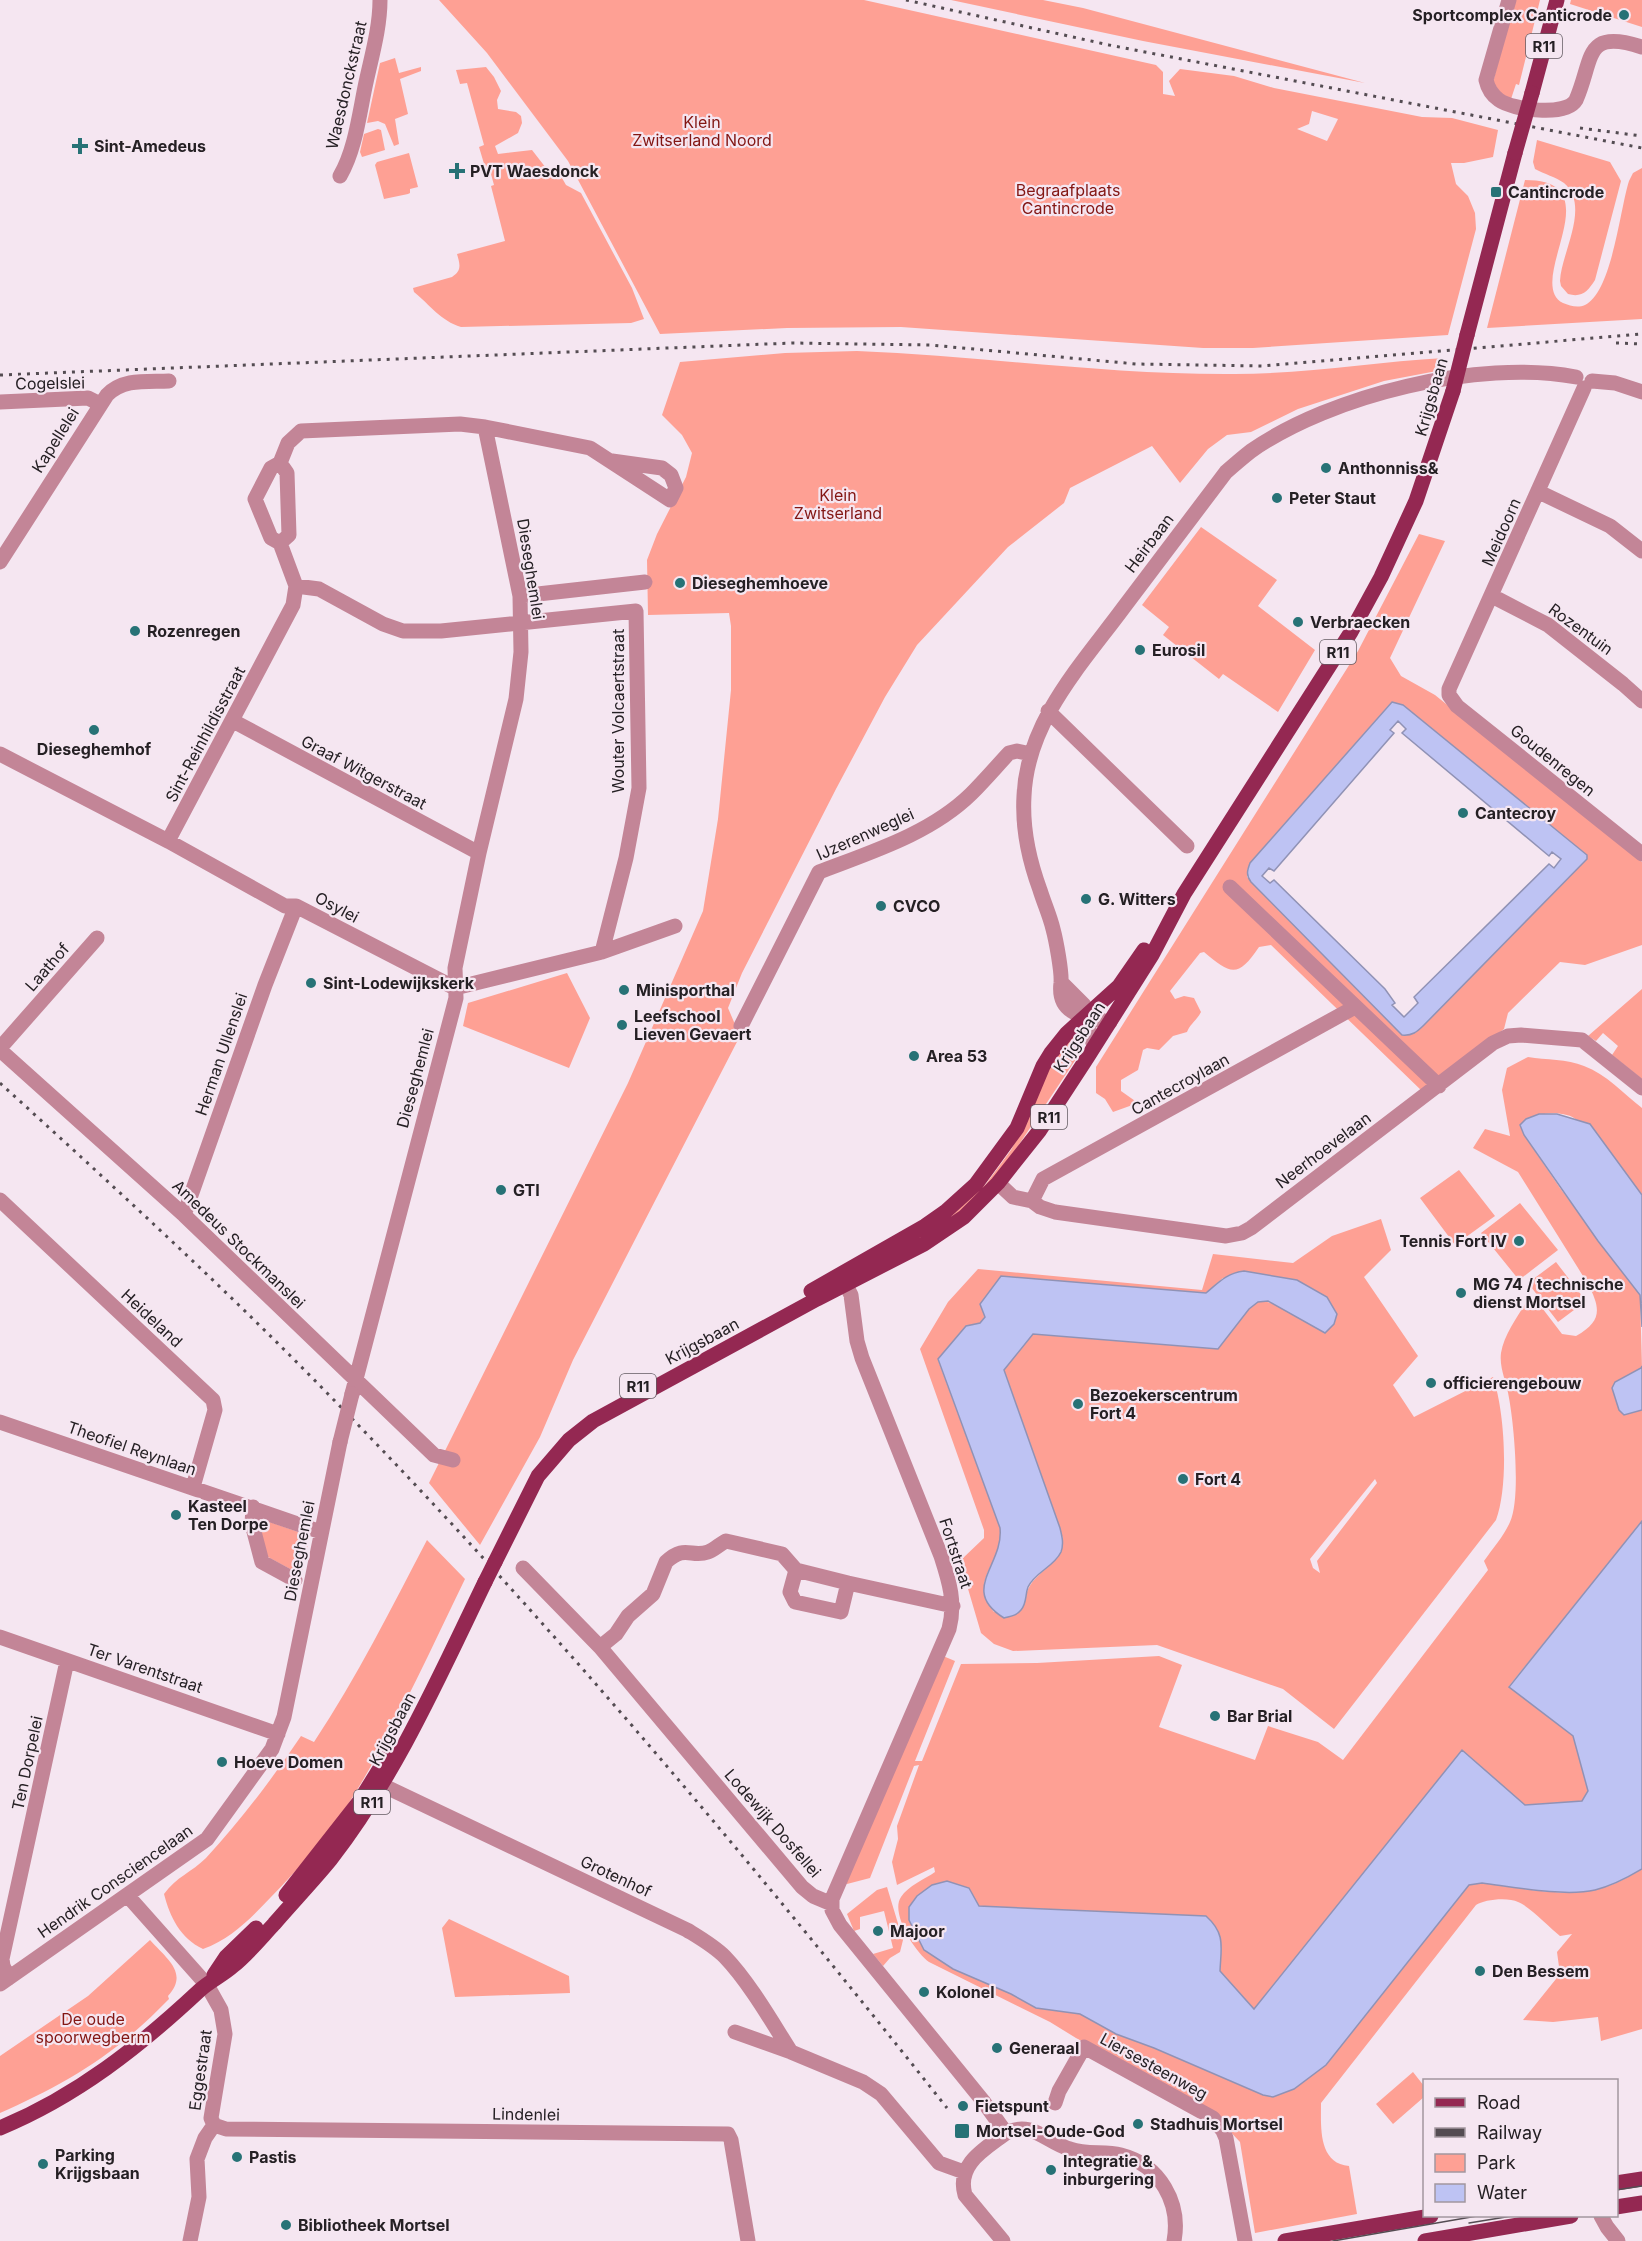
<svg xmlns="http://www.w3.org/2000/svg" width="1642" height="2241" font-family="Inter,sans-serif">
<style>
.green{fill:#fea094;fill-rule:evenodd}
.water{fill:#bec3f3;stroke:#9092b5;stroke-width:1.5;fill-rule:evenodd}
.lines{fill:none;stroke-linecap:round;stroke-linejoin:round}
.minor{stroke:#c38597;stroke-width:15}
.major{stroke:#942852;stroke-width:15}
.tram{stroke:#544c52;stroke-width:1.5}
.rail{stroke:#544c52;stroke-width:3;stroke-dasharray:3 6;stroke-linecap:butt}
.minor-bridge{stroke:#c38597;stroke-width:15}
.major-bridge{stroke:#942852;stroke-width:15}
.poi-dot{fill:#277276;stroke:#f5e6f1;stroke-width:2}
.labels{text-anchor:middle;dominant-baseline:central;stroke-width:4.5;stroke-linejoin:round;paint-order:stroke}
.shield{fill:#f5e6f1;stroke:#635b62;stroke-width:1.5}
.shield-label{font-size:15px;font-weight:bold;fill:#252024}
.poi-label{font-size:16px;font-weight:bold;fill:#252024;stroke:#f5e6f1;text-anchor:start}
.street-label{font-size:16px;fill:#252024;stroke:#f5e6f1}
.park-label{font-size:16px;fill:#831613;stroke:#f5e6f1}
</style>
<rect width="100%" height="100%" fill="#f5e6f1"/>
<!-- green -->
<path class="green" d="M439 0H864L1156 65 1163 72V94L1175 96 1169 81 1180 69 1234 76 1274 88 1422 117 1452 118 1498 130 1493 157 1464 163H1451L1456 184 1468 196 1475 213 1476 229 1448 335 1253 348H1203L901 327 787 328 660 334 568 161 487 53ZM1312 111 1338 119 1327 141 1297 129 1309 124Z
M951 0H1043L1083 8 1365 83 1143 41Z
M1514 0H1540L1519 85 1516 84 1511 99 1504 98 1493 82Z
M1571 0H1642V27L1570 4Z
M395 58 399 73 421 67V71L400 79 408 114 395 119 399 144 394 146 385 124 378 121 367 123 380 63Z
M486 67 494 77 501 91 497 100 498 109 516 112 521 116 522 123 518 133 495 146 498 154 532 150 546 168 548 174 562 178 566 185 581 193 632 288 644 319 631 323 461 327C441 321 430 305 414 292L413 288 452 277C462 271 460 264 457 254L505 241 491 186 494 185 489 167H485L479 147 484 145 467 83 460 84 456 70Z
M378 129 381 130 385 150 362 157 360 152 364 134Z
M1537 140 1610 162 1621 181 1595 280C1588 291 1582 298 1568 294L1561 286 1560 281C1561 253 1591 206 1564 183 1556 177 1544 174 1535 169L1533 162Z
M409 153 418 187 410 189V193L408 194 384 199 375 165 377 162Z
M1642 168V319L1487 328 1525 180C1615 180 1523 282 1563 303 1570 306 1578 308 1585 305 1612 292 1620 209 1629 181L1633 173Z
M857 351C983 356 1109 375 1235 374 1305 374 1374 362 1444 358L1442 370 1384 381 1298 409 1251 432 1227 435 1208 449 1180 483 1152 446 1070 488 1064 503 1008 547 917 645 885 697 836 789 742 973 728 1008 740 1036 573 1360 540 1437 480 1545 429 1483 628 1083 703 911 718 819 731 690V626L729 613 648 615 647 560 657 534 686 477 692 453 682 435 662 415 680 362 785 353Z
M1201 527 1277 580 1258 606 1315 650 1278 712 1223 674 1219 679 1163 635 1169 627 1142 605Z
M1419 534 1445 541 1390 658 1401 676 1435 695 1642 862V945L1585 965 1560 962 1508 1013 1504 1029 1423 1092 1271 945 1259 947C1238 978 1231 975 1204 952L1200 953 1170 991 1175 999 1184 996 1194 998 1201 1012C1197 1020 1190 1024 1187 1032L1173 1036 1159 1050 1147 1048 1143 1050 1138 1070 1121 1080V1091L1138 1103 1113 1112 1105 1099 1096 1093V1067L1358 651ZM1392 702 1403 705 1587 855V859L1415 1033 1247 877V871L1250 863Z
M567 973 590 1018 569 1068 463 1026 468 1003Z
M1642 989V1079L1612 1055 1618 1046 1603 1033 1596 1041 1588 1036Z
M1073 1036 1083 1040 1082 1050 1014 1152 972 1204 914 1245 912 1242 947 1220 986 1184 1011 1150 1028 1117 1046 1066Z
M1528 1057C1546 1060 1567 1059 1584 1066 1606 1074 1624 1094 1642 1108V1195C1627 1175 1610 1156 1593 1137 1588 1132 1583 1124 1577 1120 1564 1109 1532 1112 1520 1125L1524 1135 1560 1188 1640 1295 1642 1368 1615 1382 1624 1414 1642 1410V1521L1509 1686 1573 1736 1588 1791 1582 1801 1525 1805 1462 1751 1254 2009 1220 1971 1206 1916 979 1906 969 1888 917 1896 909 1907V1920L1011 1994 1036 2008 1080 2014 1116 2034 1154 2048 1263 2095 1326 2065 1469 1885 1482 1883C1513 1887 1565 1897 1595 1890 1612 1886 1627 1878 1642 1869V2029L1601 2041 1598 2017 1553 2022 1523 2020 1560 1974 1557 1952 1572 1934 1560 1936C1550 1928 1529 1906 1518 1902 1509 1897 1484 1899 1476 1905L1321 2103C1321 2127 1318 2163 1349 2166L1357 2214 1255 2233 1240 2142 1210 2110 1076 2038 1050 2022 929 1962C915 1952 890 1913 901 1897 908 1886 925 1879 935 1872L934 1867 897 1885 892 1862 898 1839 897 1826 919 1765 914 1766 870 1878 847 1884 845 1882 943 1656 955 1661 915 1761H922L961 1664 1037 1663 1159 1656 1182 1665 1159 1727 1255 1760 1268 1726 1318 1742 1343 1760 1488 1570 1484 1561C1493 1548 1504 1536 1510 1522 1521 1498 1514 1425 1509 1398 1507 1383 1499 1368 1501 1353 1504 1334 1519 1315 1528 1299L1536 1300 1562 1334 1576 1336C1602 1321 1601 1309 1588 1284L1518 1172 1473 1148 1485 1129 1510 1136 1502 1090 1507 1068Z
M1459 1170 1495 1216 1455 1245 1420 1198Z
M1520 1203 1558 1250 1519 1280 1481 1233Z
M1381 1219 1391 1250 1364 1277 1418 1356 1393 1385 1414 1417 1493 1377C1505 1412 1509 1485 1496 1520L1334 1729 1283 1689 1157 1645 1013 1651 994 1644 981 1633 961 1565 962 1559 984 1538V1530L920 1349 948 1302 978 1269 1202 1290 1213 1254 1293 1263 1332 1236ZM1001 1276 1206 1293 1223 1278 1334 1324 1325 1333C1312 1325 1270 1296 1257 1302 1245 1308 1227 1338 1218 1349L1033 1334 1004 1370 1060 1528C1061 1532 1063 1538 1063 1542 1060 1567 1029 1573 1026 1597L994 1612C967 1578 1004 1564 1000 1528L938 1360 966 1326 980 1323 985 1316ZM1375 1479 1377 1483 1317 1561 1320 1573 1313 1568 1310 1559Z
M1556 1262 1586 1301 1558 1322 1528 1283Z
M267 1521 304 1534 308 1544 301 1575 268 1557 259 1530Z
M427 1540 465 1579C428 1655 393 1734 347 1806 326 1839 298 1869 271 1897 251 1918 231 1939 203 1949 180 1938 170 1917 164 1894 176 1877 192 1872 206 1858 241 1820 272 1779 301 1736L314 1742C357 1677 391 1609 427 1540Z
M887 1887 903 1940 900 1952 890 1958 883 1966 873 1954 893 1948 884 1911 860 1917V1929L854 1931 847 1914 877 1890Z
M449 1919 569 1976 570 1993 455 1997 442 1928Z
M150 1940C167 1959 189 1973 168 1996L169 1999C157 2011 145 2023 132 2034 94 2067 46 2093 0 2113V2056L88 1996Z
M1413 2072 1424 2086V2097L1393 2124 1376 2104Z"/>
<!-- water -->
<path class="water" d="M1392 702 1403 705 1587 855V859L1424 1025C1417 1032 1412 1036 1402 1035L1251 882C1246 875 1247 871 1250 863ZM1398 721 1406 729 1402 733 1549 856 1552 852 1561 859 1554 868 1549 864 1414 997 1418 1003 1404 1017 1392 1005 1395 1003 1385 989 1274 880 1270 883 1262 876 1269 868 1274 871 1394 733 1390 730Z
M1539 1114H1557L1590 1124 1642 1195V1327L1640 1295 1598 1241 1524 1135 1520 1125 1526 1119Z
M1244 1271 1297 1280 1327 1297 1337 1314 1334 1324 1325 1333 1268 1301 1258 1302 1249 1309 1218 1349 1033 1334 1004 1370 1060 1528C1062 1536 1064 1544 1061 1552 1054 1567 1035 1572 1028 1587 1025 1595 1027 1603 1021 1610 1016 1616 1011 1616 1004 1618 959 1590 1004 1565 1000 1528L938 1359 966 1326 980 1323 985 1317 980 1304 1001 1276 1206 1293C1219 1282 1227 1273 1244 1271Z
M1642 1366V1410L1624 1415 1619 1410 1612 1388 1615 1382 1641 1368Z
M1642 1521V1869C1627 1878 1612 1886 1595 1890 1565 1897 1513 1887 1482 1883L1469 1885 1326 2065 1294 2089 1273 2097 1263 2095 1154 2048 1116 2034 1080 2014 1036 2008 1011 1994 953 1969 924 1950 909 1920V1907L917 1896 932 1885 947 1881 969 1888 979 1906 1206 1916C1226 1934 1221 1947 1220 1971L1254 2009 1462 1750 1525 1805 1582 1801 1588 1791 1573 1736 1509 1687Z"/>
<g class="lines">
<!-- minor -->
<path class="minor" d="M1509 0 1486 80C1488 89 1492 95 1499 100 1513 110 1566 117 1576 100 1594 59 1583 28 1642 47
M340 176C355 150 359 116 365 87 371 58 380 29 380 0
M1592 381 1615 383 1642 392
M1584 388 1449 689V695L1457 706 1642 854
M0 402 88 398 100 404
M280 463 288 443 301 431 460 424 485 427 590 448 670 500 676 488 671 475 662 468 612 461
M280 463 287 473 289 535 280 543
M1539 492 1610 526 1642 551
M0 562 107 395C124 378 147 382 169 381
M296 586 319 589 383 624 403 631H441L636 611 639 788 626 858 602 952
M520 596 645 582
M1492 596 1548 625 1623 684 1642 701
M1048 711 1187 846
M233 721 479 853
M0 754 168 841 285 906H296L455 988 602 952 675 926
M168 841 293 605 296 586 280 543 271 538 255 499 271 468 280 463
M1230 887 1439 1086
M1061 982 1084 1005 1085 1017 1094 1046
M1110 1022C1084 1017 1057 1015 1061 983 1062 972 1056 940 1053 929 1050 916 1044 903 1040 890 1029 860 1022 829 1024 796 1027 721 1082 664 1124 607 1158 562 1192 517 1226 472 1234 465 1242 458 1251 451 1331 395 1479 359 1576 377
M741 1026 819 872C871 852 930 834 971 794 984 781 996 767 1009 753L1017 751 1031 754
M0 1048 97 938
M0 1050 184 1215 434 1455 453 1460
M998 1183 1013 1197 1032 1201 1040 1207 1055 1212 1226 1236 1242 1233 1251 1228 1493 1043 1508 1036 1521 1035 1582 1040 1642 1088
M0 1200 213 1400 215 1410 193 1487
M1032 1201 1043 1179 1355 1007
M184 1215 265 985 296 906
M841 1275 851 1295 857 1341 862 1358 941 1556C949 1581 956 1602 949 1629L832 1899V1910L840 1925 983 2101 1006 2133
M352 1394 456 998 455 968 479 853 516 699 521 652 520 596 485 427
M0 1422 321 1532
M253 1507 252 1524 262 1562 295 1580
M523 1568 600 1647 802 1887 813 1896 832 1904
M848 1583 953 1606
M0 1637 278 1734
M600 1647 616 1634 628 1616 653 1594 666 1562C685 1544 691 1558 708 1552 714 1550 720 1544 726 1541L782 1554 796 1570 848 1583 841 1612 795 1602 790 1592 796 1570
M382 1785 687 1930C700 1938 714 1946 725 1957 749 1982 772 2022 791 2052
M127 1895 207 1985 221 2010 225 2034 211 2118 214 2125
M9 1978 3 1966 2 1959 67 1661
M0 1984 207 1839 272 1749 284 1717 340 1442
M735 2032 791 2052 863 2082 881 2094 939 2163 964 2172
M1055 2103 1059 2091 1084 2047 1213 2118 1223 2131 1226 2138 1245 2241
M214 2125 226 2129 728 2134 731 2140 748 2241
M1601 2216 1607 2227 1618 2241
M190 2241 199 2197 197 2159 205 2138 214 2125
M1003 2241 965 2195C956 2164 985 2149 1006 2133 1032 2120 1046 2142 1070 2149 1086 2155 1104 2151 1121 2155 1160 2165 1181 2203 1174 2241"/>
<!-- major -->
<path class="major" d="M1532 93 1557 0
M1467 335 1515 153
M811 1291 925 1226 945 1212 976 1184 1017 1128 1043 1066 1051 1053 1067 1033 1119 986 1144 950
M495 1562 538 1476 569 1440 593 1421 817 1299 924 1244 964 1217 998 1183 1040 1130 1087 1058 1152 955 1184 894 1351 632 1381 577 1416 501 1453 391
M286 1895 359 1802 387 1757
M214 1975 226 1957 256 1928
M0 2128C77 2096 139 2047 200 1990 210 1981 223 1975 233 1966 248 1954 261 1938 274 1924 293 1902 313 1881 331 1859 396 1775 439 1677 485 1582
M1616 2183 1642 2179
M1616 2207 1642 2203
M1285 2241 1431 2216
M1425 2241 1571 2216"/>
<!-- tram -->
<path class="tram" d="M1616 2190 1642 2186
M1469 2223 1512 2216
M1333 2241 1477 2216"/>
<!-- rail -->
<path class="rail" d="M906 0 1109 45 1642 148
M1580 128 1642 136
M1616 343 1642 344
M0 375 792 343 930 345 1136 364 1262 366 1642 334
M0 1083C112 1185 225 1288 331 1397 551 1622 752 1862 947 2108"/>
<!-- minor-bridge -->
<path class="minor-bridge" d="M340 1442 352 1394"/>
<!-- major-bridge -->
<path class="major-bridge" d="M1515 153 1532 93
M1453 391 1467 335
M485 1582 495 1562"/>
</g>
<!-- markers -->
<g class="poi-dot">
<circle cx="1624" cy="15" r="6"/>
<path d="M77 137h6v6h6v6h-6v6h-6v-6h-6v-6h6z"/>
<path d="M454 162h6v6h6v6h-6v6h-6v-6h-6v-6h6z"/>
<rect x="1490" y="186" width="12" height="12" rx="3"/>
<circle cx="1326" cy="468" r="6"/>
<circle cx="1277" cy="498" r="6"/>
<circle cx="680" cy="583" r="6"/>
<circle cx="1298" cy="622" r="6"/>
<circle cx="135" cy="631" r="6"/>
<circle cx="1140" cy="650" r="6"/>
<circle cx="94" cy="730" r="6"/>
<circle cx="1463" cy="813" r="6"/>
<circle cx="1086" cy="899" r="6"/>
<circle cx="881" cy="906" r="6"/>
<circle cx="311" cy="983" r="6"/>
<circle cx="624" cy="990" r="6"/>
<circle cx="622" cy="1025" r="6"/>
<circle cx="914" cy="1056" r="6"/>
<circle cx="501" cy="1190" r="6"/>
<circle cx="1519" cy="1241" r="6"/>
<circle cx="1461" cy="1293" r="6"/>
<circle cx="1431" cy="1383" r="6"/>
<circle cx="1078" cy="1404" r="6"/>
<circle cx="1183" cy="1479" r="6"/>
<circle cx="176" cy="1515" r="6"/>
<circle cx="1215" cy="1716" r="6"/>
<circle cx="222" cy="1762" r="6"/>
<circle cx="878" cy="1931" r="6"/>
<circle cx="1480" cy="1971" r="6"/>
<circle cx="924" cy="1992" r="6"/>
<circle cx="997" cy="2048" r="6"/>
<circle cx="963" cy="2106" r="6"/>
<circle cx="1138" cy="2124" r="6"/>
<rect x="954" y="2123" width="16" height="16" rx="3"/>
<circle cx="237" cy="2157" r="6"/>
<circle cx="43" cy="2164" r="6"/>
<circle cx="1051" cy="2170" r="6"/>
<circle cx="286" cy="2225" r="6"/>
</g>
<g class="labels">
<!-- shield labels -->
<g class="shield">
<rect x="1526" y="34" width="36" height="24" rx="4.5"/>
<rect x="1320" y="640" width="36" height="24" rx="4.5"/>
<rect x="1031" y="1105" width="36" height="24" rx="4.5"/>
<rect x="620" y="1374" width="36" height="24" rx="4.5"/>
<rect x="354" y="1790" width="36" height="24" rx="4.5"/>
</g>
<g class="shield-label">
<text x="1544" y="46">R11</text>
<text x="1338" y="652">R11</text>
<text x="1049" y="1117">R11</text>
<text x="638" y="1386">R11</text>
<text x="372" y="1802">R11</text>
</g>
<!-- poi labels -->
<g class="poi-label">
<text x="1612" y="15" text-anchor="end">Sportcomplex Canticrode</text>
<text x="94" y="146">Sint-Amedeus</text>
<text x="470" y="171">PVT Waesdonck</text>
<text x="1508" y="192">Cantincrode</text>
<text x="1338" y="468">Anthonniss&amp;</text>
<text x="1289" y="498">Peter Staut</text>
<text x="692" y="583">Dieseghemhoeve</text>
<text x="1310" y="622">Verbraecken</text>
<text x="147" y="631">Rozenregen</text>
<text x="1152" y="650">Eurosil</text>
<text x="94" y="749" text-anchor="middle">Dieseghemhof</text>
<text x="1475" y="813">Cantecroy</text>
<text x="1098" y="899">G. Witters</text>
<text x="893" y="906">CVCO</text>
<text x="323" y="983">Sint-Lodewijkskerk</text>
<text x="636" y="990">Minisporthal</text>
<text x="634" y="1016">Leefschool<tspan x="634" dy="18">Lieven Gevaert</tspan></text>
<text x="926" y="1056">Area 53</text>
<text x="513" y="1190">GTI</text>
<text x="1507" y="1241" text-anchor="end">Tennis Fort IV</text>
<text x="1473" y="1284">MG 74 / technische<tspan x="1473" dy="18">dienst Mortsel</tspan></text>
<text x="1443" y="1383">officierengebouw</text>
<text x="1090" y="1395">Bezoekerscentrum<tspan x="1090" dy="18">Fort 4</tspan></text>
<text x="1195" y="1479">Fort 4</text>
<text x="188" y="1506">Kasteel<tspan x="188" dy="18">Ten Dorpe</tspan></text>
<text x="1227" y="1716">Bar Brial</text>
<text x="234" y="1762">Hoeve Domen</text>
<text x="890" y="1931">Majoor</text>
<text x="1492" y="1971">Den Bessem</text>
<text x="936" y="1992">Kolonel</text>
<text x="1009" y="2048">Generaal</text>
<text x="975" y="2106">Fietspunt</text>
<text x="1150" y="2124">Stadhuis Mortsel</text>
<text x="976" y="2131">Mortsel-Oude-God</text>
<text x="55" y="2155">Parking<tspan x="55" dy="18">Krijgsbaan</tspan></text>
<text x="249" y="2157">Pastis</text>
<text x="1063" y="2161">Integratie &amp;<tspan x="1063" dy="18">inburgering</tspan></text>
<text x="298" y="2225">Bibliotheek Mortsel</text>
</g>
<!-- street labels -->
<g class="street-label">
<text transform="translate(346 85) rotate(-77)">Waesdonckstraat</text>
<text transform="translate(50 383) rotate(-1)">Cogelslei</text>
<text transform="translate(1431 397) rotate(-74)">Krijgsbaan</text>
<text transform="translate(55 440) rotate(-58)">Kapellelei</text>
<text transform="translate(1501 532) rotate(-66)">Meidoorn</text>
<text transform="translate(1149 543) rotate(-53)">Heirbaan</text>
<text transform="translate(531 569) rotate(81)">Dieseghemlei</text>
<text transform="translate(1581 629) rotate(36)">Rozentuin</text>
<text transform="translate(618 711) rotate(-90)">Wouter Volcaertstraat</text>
<text transform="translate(205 734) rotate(-62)">Sint-Reinhildisstraat</text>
<text transform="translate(1553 760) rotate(39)">Goudenregen</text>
<text transform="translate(364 772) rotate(28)">Graaf Witgerstraat</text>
<text transform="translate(865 834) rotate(-24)">IJzerenweglei</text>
<text transform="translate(337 907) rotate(28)">Osylei</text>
<text transform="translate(47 967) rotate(-49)">Laathof</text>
<text transform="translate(1079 1037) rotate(-57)">Krijgsbaan</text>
<text transform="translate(221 1054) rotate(-71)">Herman Ullenslei</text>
<text transform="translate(415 1078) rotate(-75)">Dieseghemlei</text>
<text transform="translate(1180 1084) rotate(-29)">Cantecroylaan</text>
<text transform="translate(1323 1150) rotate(-37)">Neerhoevelaan</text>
<text transform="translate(239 1244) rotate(44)">Amedeus Stockmanslei</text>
<text transform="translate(152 1318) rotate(43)">Heideland</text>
<text transform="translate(702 1341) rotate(-28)">Krijgsbaan</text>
<text transform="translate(132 1448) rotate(19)">Theofiel Reynlaan</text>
<text transform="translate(299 1551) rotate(-79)">Dieseghemlei</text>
<text transform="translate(956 1553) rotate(72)">Fortstraat</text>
<text transform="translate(145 1668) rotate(19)">Ter Varentstraat</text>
<text transform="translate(392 1729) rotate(-62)">Krijgsbaan</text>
<text transform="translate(27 1763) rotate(-78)">Ten Dorpelei</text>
<text transform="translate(773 1823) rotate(49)">Lodewijk Dosfellei</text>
<text transform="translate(616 1876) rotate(25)">Grotenhof</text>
<text transform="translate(115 1881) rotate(-35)">Hendrik Consciencelaan</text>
<text transform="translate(1154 2066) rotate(29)">Liersesteenweg</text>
<text transform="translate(200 2070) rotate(-82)">Eggestraat</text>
<text transform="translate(526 2114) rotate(1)">Lindenlei</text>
</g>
<!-- park labels -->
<g class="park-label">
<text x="702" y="122">Klein<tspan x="702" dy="18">Zwitserland Noord</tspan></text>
<text x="1068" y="190">Begraafplaats<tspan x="1068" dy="18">Cantincrode</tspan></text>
<text x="838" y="495">Klein<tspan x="838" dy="18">Zwitserland</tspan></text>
<text x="93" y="2019">De oude<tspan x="93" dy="18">spoorwegberm</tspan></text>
</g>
</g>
<!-- legend -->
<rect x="1423" y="2079" width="195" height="138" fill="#f5e6f1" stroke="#a2979f" stroke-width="1.5"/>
<rect x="1435" y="2098" width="30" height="9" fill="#942852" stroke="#a2979f" stroke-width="1.5"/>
<text x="1477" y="2109" font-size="18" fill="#252024">Road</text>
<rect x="1435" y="2128" width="30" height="9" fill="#544c52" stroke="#a2979f" stroke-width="1.5"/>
<text x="1477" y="2139" font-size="18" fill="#252024">Railway</text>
<rect x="1435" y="2154" width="30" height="18" fill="#fea094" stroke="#a2979f" stroke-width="1.5"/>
<text x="1477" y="2169" font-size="18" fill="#252024">Park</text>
<rect x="1435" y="2184" width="30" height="18" fill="#bec3f3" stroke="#a2979f" stroke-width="1.5"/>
<text x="1477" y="2199" font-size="18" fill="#252024">Water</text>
</svg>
